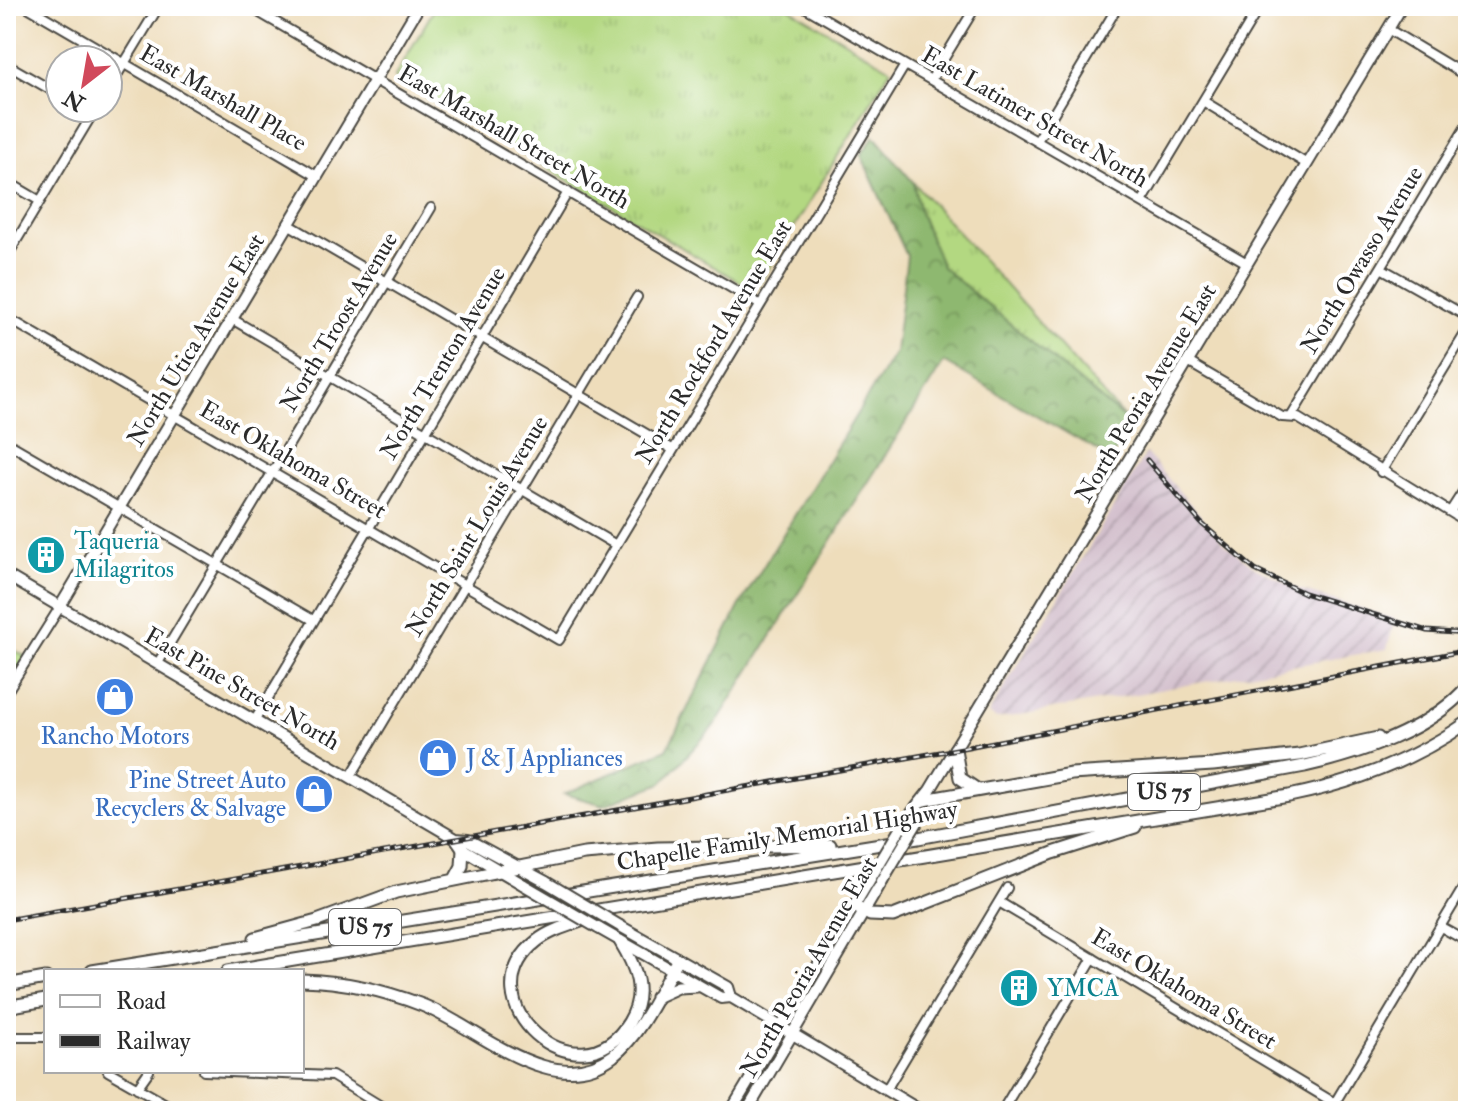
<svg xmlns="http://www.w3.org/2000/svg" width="1474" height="1117" font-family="'IM FELL Double Pica',serif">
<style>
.industrial{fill:url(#industrial-furrows)}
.grass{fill:url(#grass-tufts);stroke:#6f8256;stroke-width:2}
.forest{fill:url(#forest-crowns);stroke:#5c724d;stroke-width:2}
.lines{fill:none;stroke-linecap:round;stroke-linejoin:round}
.minor-casing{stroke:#484641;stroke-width:12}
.major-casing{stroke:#484641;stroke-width:14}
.highway-casing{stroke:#484641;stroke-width:15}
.minor{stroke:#fff;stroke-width:8}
.major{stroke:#fff;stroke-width:10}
.highway{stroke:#fff;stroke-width:11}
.rail-casing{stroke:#2b2b2b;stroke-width:5}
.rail{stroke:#fff;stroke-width:2;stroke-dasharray:6;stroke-linecap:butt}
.major-bridge-casing{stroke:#484641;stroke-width:14;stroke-linecap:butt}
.major-bridge{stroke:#fff;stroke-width:10}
.labels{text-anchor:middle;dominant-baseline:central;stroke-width:8;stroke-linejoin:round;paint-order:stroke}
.shield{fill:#fff;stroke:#6b6b6b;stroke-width:2}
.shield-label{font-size:22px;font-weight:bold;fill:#2b2b2b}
.street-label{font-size:24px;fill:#2b2b2b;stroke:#fff}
.culture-label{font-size:24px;fill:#0d838f;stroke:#fff;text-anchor:start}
.shop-label{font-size:24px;fill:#366cbe;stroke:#fff}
</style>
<defs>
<pattern id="industrial-furrows" width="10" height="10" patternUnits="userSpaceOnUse" patternTransform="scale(2)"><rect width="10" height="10" fill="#d1bdcb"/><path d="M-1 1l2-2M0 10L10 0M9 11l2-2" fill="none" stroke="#aa9aa5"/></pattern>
<pattern id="grass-tufts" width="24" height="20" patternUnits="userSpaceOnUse" patternTransform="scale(2)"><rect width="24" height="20" fill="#b3d881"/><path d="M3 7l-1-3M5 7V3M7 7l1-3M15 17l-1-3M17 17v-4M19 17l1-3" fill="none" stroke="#9aba70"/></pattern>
<pattern id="forest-crowns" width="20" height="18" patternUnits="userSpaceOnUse" patternTransform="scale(2)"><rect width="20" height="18" fill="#8eb86f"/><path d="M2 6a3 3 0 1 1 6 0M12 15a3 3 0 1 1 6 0" fill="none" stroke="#74965b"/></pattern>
</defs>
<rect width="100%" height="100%" fill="#fff"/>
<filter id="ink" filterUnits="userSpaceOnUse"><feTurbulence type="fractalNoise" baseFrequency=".0125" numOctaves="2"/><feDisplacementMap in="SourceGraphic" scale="16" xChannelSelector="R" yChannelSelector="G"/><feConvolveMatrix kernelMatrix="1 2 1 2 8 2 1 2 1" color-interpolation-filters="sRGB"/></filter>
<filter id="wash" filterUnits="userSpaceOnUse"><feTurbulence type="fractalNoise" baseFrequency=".006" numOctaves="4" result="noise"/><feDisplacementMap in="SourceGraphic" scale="32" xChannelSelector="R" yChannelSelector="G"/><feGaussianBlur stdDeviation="1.8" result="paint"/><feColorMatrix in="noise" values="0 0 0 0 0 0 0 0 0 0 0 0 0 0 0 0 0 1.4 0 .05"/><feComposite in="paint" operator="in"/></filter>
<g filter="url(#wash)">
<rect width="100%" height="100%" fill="#edb"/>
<!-- industrial -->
<path class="industrial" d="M1146 453 1226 545 1255 567 1298 589 1395 619 1387 649 997 719 988 714Z"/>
<!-- grass -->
<path class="grass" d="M436 6H786L891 69 755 291 394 78Z
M913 182 1127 421 1112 459 942 267 920 213Z
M6 645 28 658 6 694Z"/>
<!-- forest -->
<path class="forest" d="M874 136 913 182 920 213 942 267 1127 421 1112 459 944 362 715 725 662 783 604 805 564 794 667 749 741 603 895 352 907 256 861 155Z"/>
</g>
<g filter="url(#ink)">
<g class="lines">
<!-- minor casing -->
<g class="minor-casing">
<path id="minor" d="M26 6 317 176
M248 6 759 304
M803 6 1247 263
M1388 29 1468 77
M6 64 60 95
M931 80 976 6
M108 90 159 6
M1203 101 1307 164
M82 108 92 114
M1037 141 1118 6
M6 181 40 201
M1142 202 1260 6
M288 224 672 449
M6 258 96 108
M1381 268 1468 317
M6 317 559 640 905 65
M232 319 616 545
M1188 362 1282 417 1298 418 1468 523
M1291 417 1468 123
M6 442 313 620
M1381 472 1468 329
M1450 512 1468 484
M158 663 431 208
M6 693 60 607
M255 720 568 192
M351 776 637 297
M999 902 1348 1111
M1441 927 1468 942
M6 1037H46
M108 1071 178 1111
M204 1071 332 1076 389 1111
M137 1088 149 1071
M886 1090 1007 888
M1002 1111 1093 958
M1330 1111 1468 880"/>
</g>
<!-- major casing -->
<g class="major-casing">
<path id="major" d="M6 575 456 839 463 849 524 885
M60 607 419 6
M903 824 930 790 1402 6
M456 839 468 840 546 882
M620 926 728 987 731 997
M598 928 721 998 731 997 921 1111
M731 1111 867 884
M747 1111 882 881"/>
</g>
<!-- highway casing -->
<g class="highway-casing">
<path id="highway" d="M955 749 960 778 978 790
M924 800 1071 774 1213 765 1299 755 1378 738
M455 879 462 866 463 849
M854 906 870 915 893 916 1053 853 1135 827
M587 919C570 925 551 930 537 941 462 1000 579 1104 629 1022 647 993 636 967 620 941
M255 938 317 921 396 892 584 854 658 848 830 845
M92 971 918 838 1305 766C1361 753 1429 731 1468 686
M228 971 1289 796C1354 783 1413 761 1468 722
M302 980C343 981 383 990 422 1005 477 1026 552 1102 613 1056 642 1033 660 990 678 959
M6 985 46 978
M656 997 678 987 697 986
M6 1007 46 1000"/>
</g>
<!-- minor -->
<use href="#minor" class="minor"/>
<!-- major -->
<use href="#major" class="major"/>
<!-- highway -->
<use href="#highway" class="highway"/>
<!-- rail casing -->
<g class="rail-casing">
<path id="rail" d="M1147 460 1201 523 1255 570 1304 593 1427 631 1468 634
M6 920 968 747 1468 650"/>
</g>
<!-- rail -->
<use href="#rail" class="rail"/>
<!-- major-bridge casing -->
<g class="major-bridge-casing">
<path id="major-bridge" d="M882 881 918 821
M546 882 620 926
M867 884 903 824
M524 885 598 928"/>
</g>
<!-- major-bridge -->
<use href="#major-bridge" class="major-bridge"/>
</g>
</g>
<!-- icons -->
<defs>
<g id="building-disc" transform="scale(2)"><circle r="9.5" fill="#0f9aa8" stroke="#fff"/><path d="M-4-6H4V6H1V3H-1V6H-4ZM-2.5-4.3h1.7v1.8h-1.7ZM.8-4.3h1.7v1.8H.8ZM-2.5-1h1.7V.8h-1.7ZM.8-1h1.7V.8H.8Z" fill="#fff"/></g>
<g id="shop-disc" transform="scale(2)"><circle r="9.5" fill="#3f7fe0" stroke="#fff"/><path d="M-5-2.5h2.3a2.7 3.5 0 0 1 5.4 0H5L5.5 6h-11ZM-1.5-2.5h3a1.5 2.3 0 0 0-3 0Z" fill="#fff"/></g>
</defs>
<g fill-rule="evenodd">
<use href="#building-disc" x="46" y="555"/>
<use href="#shop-disc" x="115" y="697"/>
<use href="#shop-disc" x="438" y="758"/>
<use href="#shop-disc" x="314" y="794"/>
<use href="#building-disc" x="1019" y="988"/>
</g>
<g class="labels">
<!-- shield labels -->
<g class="shield">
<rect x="1128" y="774" width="72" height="36" rx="6"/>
<rect x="329" y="909" width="72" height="36" rx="6"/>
</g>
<g class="shield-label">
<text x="1164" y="792">US 75</text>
<text x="365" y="927">US 75</text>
</g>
<!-- street labels -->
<g class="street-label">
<text transform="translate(223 98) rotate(30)">East Marshall Place</text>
<text transform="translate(1035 117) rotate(30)">East Latimer Street North</text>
<text transform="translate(514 137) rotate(30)">East Marshall Street North</text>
<text transform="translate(1362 260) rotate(-59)">North Owasso Avenue</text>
<text transform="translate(339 322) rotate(-59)">North Troost Avenue</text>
<text transform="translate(196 340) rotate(-59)">North Utica Avenue East</text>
<text transform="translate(714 342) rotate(-59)">North Rockford Avenue East</text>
<text transform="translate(443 363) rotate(-59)">North Trenton Avenue</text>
<text transform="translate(1146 393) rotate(-59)">North Peoria Avenue East</text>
<text transform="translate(293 460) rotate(30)">East Oklahoma Street</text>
<text transform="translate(477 526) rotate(-59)">North Saint Louis Avenue</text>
<text transform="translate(242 689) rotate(30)">East Pine Street North</text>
<text transform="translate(787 836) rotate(-9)">Chapelle Family Memorial Highway</text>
<text transform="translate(809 967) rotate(-60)">North Peoria Avenue East</text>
<text transform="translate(1184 989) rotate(31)">East Oklahoma Street</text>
</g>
<!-- culture labels -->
<g class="culture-label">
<text x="74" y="541">Taqueria<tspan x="74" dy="28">Milagritos</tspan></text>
<text x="1047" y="988">YMCA</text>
</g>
<!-- shop labels -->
<g class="shop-label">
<text x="115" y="736">Rancho Motors</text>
<text x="466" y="758" text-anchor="start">J &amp; J Appliances</text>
<text x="286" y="780" text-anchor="end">Pine Street Auto<tspan x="286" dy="28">Recyclers &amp; Salvage</tspan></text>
</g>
</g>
<!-- margin -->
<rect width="1474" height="1117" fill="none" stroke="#fff" stroke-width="32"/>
<!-- legend -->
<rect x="44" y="969" width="260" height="104" fill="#ffffff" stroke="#aaaaaa" stroke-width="2"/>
<rect x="60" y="995" width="40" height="12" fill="#ffffff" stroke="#aaaaaa" stroke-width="2"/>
<text x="116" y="1009" font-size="24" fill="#2b2b2b">Road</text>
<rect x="60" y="1035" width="40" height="12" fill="#2b2b2b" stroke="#aaaaaa" stroke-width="2"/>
<text x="116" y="1049" font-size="24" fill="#2b2b2b">Railway</text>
<!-- north arrow -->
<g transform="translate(84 84) rotate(211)"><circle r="38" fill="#ffffff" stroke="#aaaaaa" stroke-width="2"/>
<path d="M0-6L14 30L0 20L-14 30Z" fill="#d1495b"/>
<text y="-12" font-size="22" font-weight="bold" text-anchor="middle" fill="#2b2b2b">N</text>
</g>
</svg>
